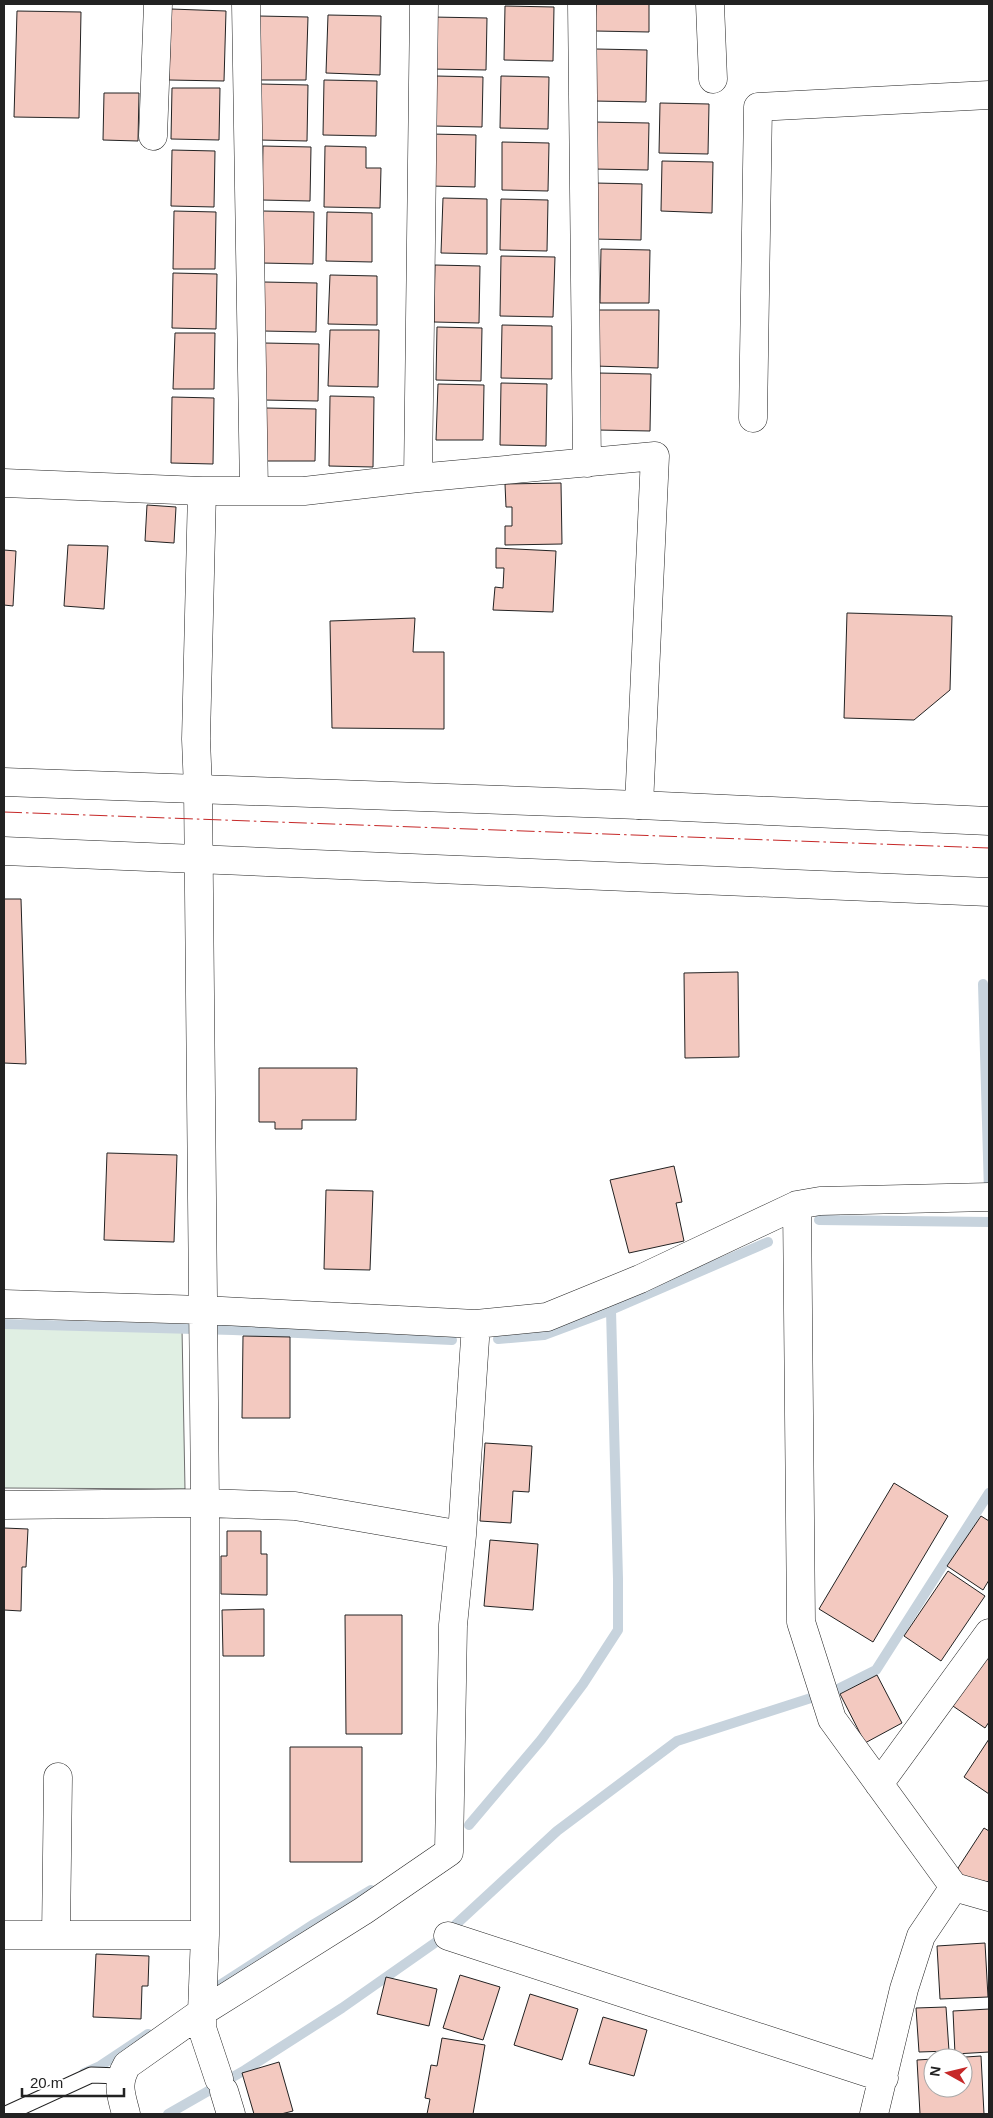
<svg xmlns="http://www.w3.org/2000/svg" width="993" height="2118" font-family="Arial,sans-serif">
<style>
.green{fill:#e0efe3;stroke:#6f6f6f}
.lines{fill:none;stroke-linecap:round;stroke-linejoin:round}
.stream{stroke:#c7d3dd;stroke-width:10}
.building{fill:#f3c9c0;stroke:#222}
.lane-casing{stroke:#222;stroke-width:17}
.street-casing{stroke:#222;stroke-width:29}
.secondary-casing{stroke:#222;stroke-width:29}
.lane{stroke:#fff;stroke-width:15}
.street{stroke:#fff;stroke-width:28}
.secondary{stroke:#fff;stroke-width:28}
.power{stroke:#c62828;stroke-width:1;stroke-dasharray:18 4 2.5 4;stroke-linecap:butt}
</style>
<rect width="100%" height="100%" fill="#fff"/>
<!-- green -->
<path class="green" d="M4 1325 182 1329 185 1489 4 1488Z"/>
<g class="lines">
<!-- stream -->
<path class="stream" d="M983 984 989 1192
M819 1220 989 1222
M4 1324 233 1330 452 1340
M498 1339 544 1335 611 1310
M834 1691 876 1670 989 1493
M469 1825 541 1740 583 1684 618 1630V1579L611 1310 768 1242
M220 1985 314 1924 371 1890
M84 2073 100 2066 148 2034
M168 2114 245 2070 342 2008 439 1940 557 1831 677 1741 811 1698"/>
</g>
<!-- building -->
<path class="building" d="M596 4H649V32L595 31Z
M505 6 554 7 553 61 504 60Z
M171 9 226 11 224 81 169 80Z
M17 11 81 12 79 118 14 117Z
M328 15 381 16 380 75 326 73Z
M259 16 308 17 306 80H257Z
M432 17 487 18 486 70 432 69Z
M596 49 647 50 646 102 594 101Z
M436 76 483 77 482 127 434 126Z
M501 76 549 77 548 129 500 128Z
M324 80 377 81 376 136 323 135Z
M260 84 308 85 307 141 259 140Z
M172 88H220L219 140 171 139Z
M104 93H139L138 141 103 140Z
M660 103 709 104 708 154 659 153Z
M595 122 649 123 648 170 594 169Z
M431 134 476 135 475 187 430 186Z
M502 142 549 143 548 191 502 190Z
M263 146 311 147 310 201 262 200Z
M325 146 366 147V168H381L380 208 324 207Z
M172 150 215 151 214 207 171 206Z
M662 161 713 162 712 213 661 211Z
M595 183 642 184 641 240 593 239Z
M443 198 487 199V254L441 253Z
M501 199 548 200 547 251 500 250Z
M174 211 216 212 215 269H173Z
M263 211 314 212 313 264 261 263Z
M327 212 372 213V262L326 261Z
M601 249 650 250 649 303H600Z
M501 256 555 257 553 317 500 316Z
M435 265 480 266 479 323 434 322Z
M173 273 217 274 216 329 172 328Z
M330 275 377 276V325L328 324Z
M264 282 317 283 316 332 263 331Z
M596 310H659L658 368 595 366Z
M502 325 552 326V379L501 378Z
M437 327 482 328 481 381 436 380Z
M330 330H379L378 387 328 386Z
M175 333H215L214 389H173Z
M264 343 319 344 318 401 263 400Z
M598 373 651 374 650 431 597 430Z
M501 383 547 384 546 446 500 445Z
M438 384 484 385 483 440H436Z
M330 396 374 397 373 467 329 466Z
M172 397 214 398 213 464 171 463Z
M266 408 316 409 315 461H265Z
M561 483 562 544 505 545V526H512V507H506L505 484Z
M147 505 176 507 174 543 145 541Z
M68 545 108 546 104 609 64 606Z
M496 548 556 551 553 612 493 610 495 587 503 588 504 568H496Z
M4 550 16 551 13 606 4 605Z
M847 613 952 616 950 690 914 720 844 718Z
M415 618 413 652H444V729L332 728 330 621Z
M4 899H21L26 1064 4 1063Z
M738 972 739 1057 685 1058 684 973Z
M259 1068H357L356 1120H302V1129H275V1122H259Z
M107 1153 177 1155 174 1242 104 1240Z
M674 1166 682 1202 676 1203 684 1241 629 1253 610 1180Z
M326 1190 373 1191 370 1270 324 1269Z
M243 1336 290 1337V1418H242Z
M485 1443 532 1446 529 1492 513 1491 511 1523 480 1521Z
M894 1483 948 1516 873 1642 819 1609Z
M981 1516 989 1521V1580L983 1590 947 1566Z
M4 1528 28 1529 26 1567H22L21 1611 4 1610Z
M227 1531H261V1554H267V1595L221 1594V1556H227Z
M490 1540 538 1544 533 1610 484 1606Z
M948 1571 985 1596 941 1661 904 1636Z
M264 1609V1656H223L222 1610Z
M345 1615H402V1734H346Z
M989 1653V1722L985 1728 950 1704Z
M877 1675 902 1723 865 1743 840 1694Z
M989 1739V1794L964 1777Z
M290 1747H362V1862H290Z
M984 1828 989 1831V1882L962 1878 958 1868Z
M985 1943 988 1997 940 1999 937 1946Z
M96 1954 149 1956 148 1986H142L141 2019 93 2017Z
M460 1975 500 1987 483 2040 443 2028Z
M386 1977 437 1989 429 2026 377 2014Z
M530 1994 578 2009 562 2060 514 2045Z
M946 2007 949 2051 919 2052 916 2008Z
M989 2009V2052L955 2054 953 2011Z
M603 2017 647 2030 634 2076 589 2064Z
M442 2038 485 2045 473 2114H427L430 2099 425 2098 431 2065 437 2066Z
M981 2056 984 2114H920L917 2060 933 2059V2088H963V2058H950Z
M279 2062 293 2111 281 2114H254L242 2073Z"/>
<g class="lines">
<!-- lane casing -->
<g class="lane-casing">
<path id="lane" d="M6 2114 91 2075 121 2076"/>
</g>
<!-- street casing -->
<g class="street-casing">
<path id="street" d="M246 4 254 491
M582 4 587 463
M710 4 713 79
M153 136 158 4
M753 418 758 107 989 95
M418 478 424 4
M4 483 202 491H304L418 478 655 456 639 805
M797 1205 801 1622 832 1719 954 1887 989 1897
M4 1304 203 1310 476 1324 547 1317 640 1279 797 1205 820 1201 989 1197
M4 1505 205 1503 295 1506 462 1535
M879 1784 989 1633
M4 1935H205V1503L198 789 196 739 202 491
M56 1935 58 1777
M448 1936 884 2078
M202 2012 363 1911 449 1852 453 1625 462 1535 476 1324
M202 2012 205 1935
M224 2091 231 2114
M126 2114C121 2094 116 2084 127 2065L202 2012V2028L219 2079
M874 2114 904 1989 921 1936 954 1887"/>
</g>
<!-- secondary casing -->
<g class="secondary-casing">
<path id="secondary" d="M4 782 639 805 989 821
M4 851 989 892"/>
</g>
<!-- lane -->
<use href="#lane" class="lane"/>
<!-- street -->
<use href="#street" class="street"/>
<!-- secondary -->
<use href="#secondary" class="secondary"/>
<!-- power -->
<path class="power" d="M4 812 989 848"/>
</g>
<!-- border -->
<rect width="993" height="2118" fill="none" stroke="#222222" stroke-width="10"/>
<!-- north arrow -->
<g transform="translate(948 2073) rotate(278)"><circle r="24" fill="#ffffff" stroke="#a7a7a7"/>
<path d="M0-4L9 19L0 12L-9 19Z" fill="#c62828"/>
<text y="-8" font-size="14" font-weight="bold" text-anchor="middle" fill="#222222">N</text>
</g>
<!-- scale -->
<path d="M22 2088v8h102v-8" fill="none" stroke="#222222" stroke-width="2.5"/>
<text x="30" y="2088" font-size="15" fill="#222222" stroke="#ffffff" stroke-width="4" paint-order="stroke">20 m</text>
</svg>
